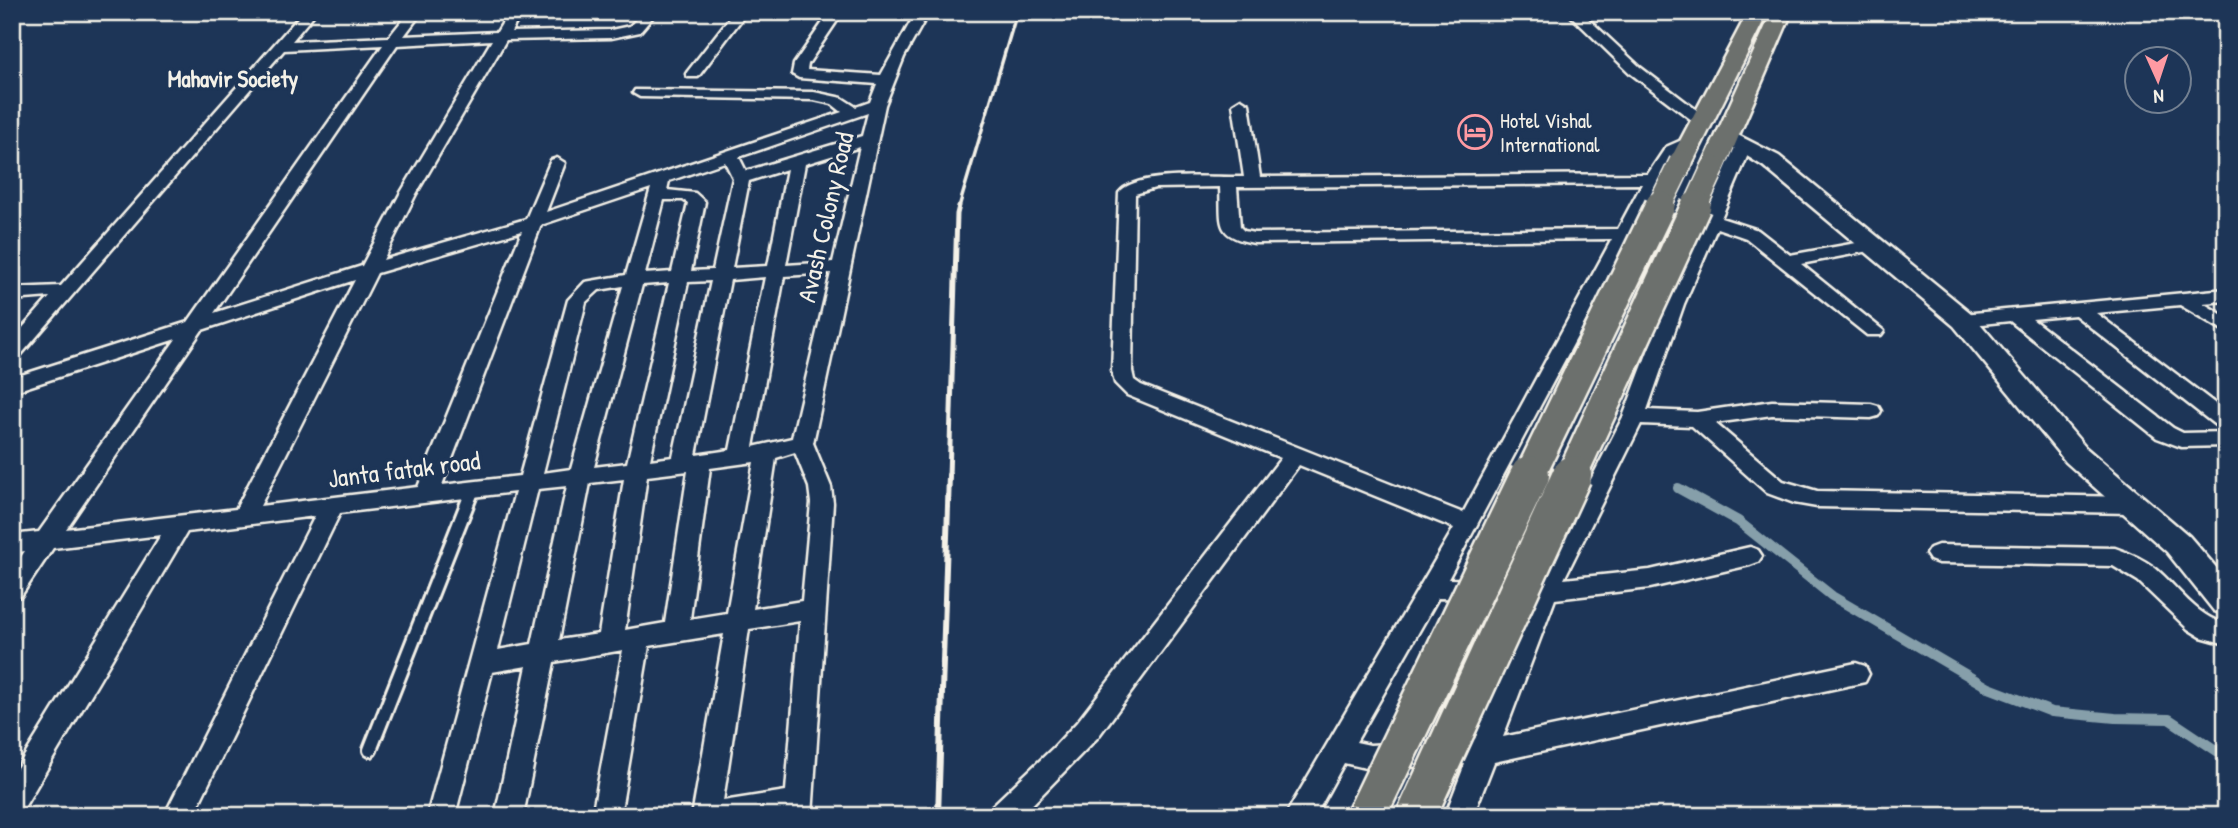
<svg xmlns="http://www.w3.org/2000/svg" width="2238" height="828" font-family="'Patrick Hand',sans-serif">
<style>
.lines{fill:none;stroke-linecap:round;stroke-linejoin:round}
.stream{stroke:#869faa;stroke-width:10}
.lane-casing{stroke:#f4f1e8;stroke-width:18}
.street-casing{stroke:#f4f1e8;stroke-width:5}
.secondary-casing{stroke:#f4f1e8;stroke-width:5}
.primary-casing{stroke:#f4f1e8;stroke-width:5}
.lane{stroke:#1d3557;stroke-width:12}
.street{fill:#1d3557;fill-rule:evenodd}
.secondary{fill:#1d3557;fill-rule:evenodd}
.primary{fill:#6c706d;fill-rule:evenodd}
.rail-far2{stroke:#f4f1e8;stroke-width:3.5}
.rail-far1{stroke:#f4f1e8;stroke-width:5}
.rail{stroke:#f4f1e8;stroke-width:6}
.primary-bridge-far2-casing{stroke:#f4f1e8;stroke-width:26;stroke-linecap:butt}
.primary-bridge-far1-casing{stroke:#f4f1e8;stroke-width:34;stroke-linecap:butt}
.primary-bridge-casing{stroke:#f4f1e8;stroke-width:43;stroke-linecap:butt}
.primary-bridge-far2{stroke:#6c706d;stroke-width:23}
.primary-bridge-far1{stroke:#6c706d;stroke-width:29}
.primary-bridge{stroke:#6c706d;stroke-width:38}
.labels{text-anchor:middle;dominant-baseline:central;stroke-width:7;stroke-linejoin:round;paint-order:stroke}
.far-poi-label{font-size:21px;fill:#f4f1e8;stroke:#1d3557;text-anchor:start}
.far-neighbourhood-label{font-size:23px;font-weight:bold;fill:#f4f1e8;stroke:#1d3557}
.street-label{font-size:26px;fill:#f4f1e8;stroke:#1d3557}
</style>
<rect width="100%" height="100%" fill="#1d3557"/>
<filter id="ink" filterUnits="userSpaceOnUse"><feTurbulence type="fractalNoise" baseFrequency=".0143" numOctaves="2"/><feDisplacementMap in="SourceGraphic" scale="14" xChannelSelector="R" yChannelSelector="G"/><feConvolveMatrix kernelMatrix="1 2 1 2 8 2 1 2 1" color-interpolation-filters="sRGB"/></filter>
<g filter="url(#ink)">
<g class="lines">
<!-- stream -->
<path class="stream" d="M1678 488 1738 521 1832 596 1989 688 2052 712 2115 718 2169 719 2226 757"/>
<!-- lane casing -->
<g class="lane-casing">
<path id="lane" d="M370 750 473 489"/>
</g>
<!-- street casing -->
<g class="street-casing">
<path id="street" d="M303 12H316L292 41 389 37 409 12H422L404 36 497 32 509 12H522L511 32 611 30 630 26 643 12H657L640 32 611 38 506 40 416 194 383 260 526 219 551 160 557 158 565 163 546 212 842 112 832 104 814 100 640 97 633 93 635 90 814 92 842 98 856 107 870 102 877 84 799 78 792 74 794 64 830 12H843L808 64 807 70 881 75 916 12H929L904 57 885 105 813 443 831 487 833 503 812 816H692L724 634 649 646 620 816H592L623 650 554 662 523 816H495L527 666 492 672 455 816H427L515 492 340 513 193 816H164L315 516 187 532 22 811 12 815V776L161 535 53 548 21 596 12 598V570L25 551 12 553V535L39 532 176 339 12 392V378L188 322 383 45 284 50 19 357 12 359V340L50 297 12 300V288L61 286ZM492 40 400 194 362 266 214 313 397 45ZM868 113 862 136 746 171 739 157ZM860 147 833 262 786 265 805 164ZM725 162 733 178 713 270 691 271 705 202 695 193 667 190 669 181ZM787 169 768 266 732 268 749 181ZM651 188 626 275 585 282 568 300 520 476 442 485 541 225ZM664 200H683L688 203 672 272 645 274ZM522 231 418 487 260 506 377 273ZM831 273 792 438 753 447 784 276ZM765 277 730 450 696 455 730 280ZM355 280 236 509 66 529 202 330ZM711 281 673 457 650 460 688 282ZM669 283 627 463 594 467 642 285ZM623 286 571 469 543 473 586 302 599 290ZM795 452 809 487 811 503 802 601 753 609 776 458ZM754 462 727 613 690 619 710 468ZM688 471 665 623 625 630 647 476ZM624 479 599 634 559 640 590 483ZM567 486 532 644 498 650 538 489ZM800 621 786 791 723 801 749 629Z
M734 12H747L698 77H688L686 74 688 71Z
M1567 12H1581L1640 67 1707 118 1710 121 1707 124H1697L1630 73Z
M1241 99 1249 104 1260 177 1648 174 1666 147 1691 136 1699 141 1678 153 1661 179 1448 579 1539 581 1623 417 1666 304 1736 145 1744 140 1752 145 1721 218 1758 230 1790 255 1873 240 1879 241 1882 245 1879 249 1801 264 1884 331 1881 335H1867L1746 238 1717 228 1684 304 1647 410 1697 412 1772 401 1871 404 1878 406 1881 411 1878 416 1871 418 1772 415 1715 423 1783 481 1817 491 2131 497 2139 499 2142 505 2139 511 2131 513 1817 507 1794 503 1767 493 1692 426 1641 424 1564 579 1650 570 1750 547 1758 550 1762 556 1758 562 1750 565 1650 588 1555 599 1503 737 1856 663 1865 666 1869 674 1865 682 1494 762 1473 816H1445L1465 764 1370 769 1344 763 1315 816H1285L1454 528 1299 465 1098 737 1021 816H987L991 807 1053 748 1078 721 1281 458 1127 395 1115 383 1112 371 1119 193C1136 170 1215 178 1244 177L1233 104ZM1642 184 1618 229 1254 233 1244 231 1240 227 1237 187ZM1220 187C1222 223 1214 236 1254 243L1612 239 1463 513 1141 385 1134 380 1132 371 1135 194 1155 188ZM1438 598 1530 600 1475 739 1370 745 1356 742Z
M2226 289V301L2203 303 2226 317V332L2180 305 2096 313 2226 412V430L2219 428 2075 315 2032 319 2173 428 2183 433 2226 432V446L2181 447 2157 438 2010 321 1963 326 1953 320 1963 314Z
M1938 545 2115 548C2130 553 2143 559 2155 568 2178 587 2195 616 2226 624V644L2201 637 2188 629 2138 581 2113 566 1938 563 1930 560 1926 554 1930 548Z"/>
</g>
<!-- secondary casing -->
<g class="secondary-casing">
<path id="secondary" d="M1728 130 1779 156 1972 314 2086 448 2189 536 2226 579V615L2214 611 2167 552 2066 462 1954 326 1763 166 1721 140 1718 136 1721 132Z"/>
</g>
<!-- primary casing -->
<g class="primary-casing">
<path id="primary" d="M1748 12H1768L1693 162 1690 167 1681 169 1672 167 1669 162Z
M1772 12H1792L1725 168 1722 173 1713 175 1704 173 1701 168Z"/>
</g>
<!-- lane -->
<use href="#lane" class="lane"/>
<!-- street -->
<use href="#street" class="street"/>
<!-- secondary -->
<use href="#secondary" class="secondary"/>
<!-- primary -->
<use href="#primary" class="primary"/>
<!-- rail-far2 -->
<path class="rail-far2" d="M959 207 1017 12"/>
<!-- rail-far1 -->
<path class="rail-far1" d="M949 477 957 214 959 206"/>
<!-- rail -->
<path class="rail" d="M938 816 949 475"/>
<!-- primary-bridge-far2 casing -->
<g class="primary-bridge-far2-casing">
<path id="primary-bridge-far2" d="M1659 207 1681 162
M1695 207 1713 168"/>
</g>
<!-- primary-bridge-far1 casing -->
<g class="primary-bridge-far1-casing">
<path id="primary-bridge-far1" d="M1529 477 1660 206
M1571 477 1696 206"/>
</g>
<!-- primary-bridge casing -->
<g class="primary-bridge-casing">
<path id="primary-bridge" d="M1366 816 1530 475
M1416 816 1572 475"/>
</g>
<!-- primary-bridge-far2 -->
<use href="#primary-bridge-far2" class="primary-bridge-far2"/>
<!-- primary-bridge-far1 -->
<use href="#primary-bridge-far1" class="primary-bridge-far1"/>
<!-- primary-bridge -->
<use href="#primary-bridge" class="primary-bridge"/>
</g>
</g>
<!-- icons -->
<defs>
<g id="hotel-ring" transform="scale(1.75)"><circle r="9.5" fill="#1d3557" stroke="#ff9aa2" stroke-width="1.5"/><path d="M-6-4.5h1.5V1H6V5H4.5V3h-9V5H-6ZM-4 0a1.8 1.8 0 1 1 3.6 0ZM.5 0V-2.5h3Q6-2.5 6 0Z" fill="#ff9aa2"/></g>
</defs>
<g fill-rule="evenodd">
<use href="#hotel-ring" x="1475" y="132"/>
</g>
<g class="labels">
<!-- far-poi labels -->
<g class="far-poi-label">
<text x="1500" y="120">Hotel Vishal<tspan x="1500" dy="24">International</tspan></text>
</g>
<!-- far-neighbourhood labels -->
<g class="far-neighbourhood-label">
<text x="233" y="78">Mahavir Society</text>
</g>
<!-- street labels -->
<g class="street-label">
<text transform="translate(825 217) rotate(-77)">Avash Colony Road</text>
<text transform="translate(404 469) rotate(-7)">Janta fatak road</text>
</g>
</g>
<!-- margin -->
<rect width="2238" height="828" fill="none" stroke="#1d3557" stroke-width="42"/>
<rect x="21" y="21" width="2196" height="786" fill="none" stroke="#f4f1e8" stroke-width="2.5" filter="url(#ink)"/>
<!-- north arrow -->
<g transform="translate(2158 80) rotate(177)"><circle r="33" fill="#1d3557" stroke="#738091" stroke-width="2"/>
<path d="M0-5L12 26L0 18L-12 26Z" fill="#ff9aa2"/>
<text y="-10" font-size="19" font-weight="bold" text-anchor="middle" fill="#f4f1e8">N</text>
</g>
</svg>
